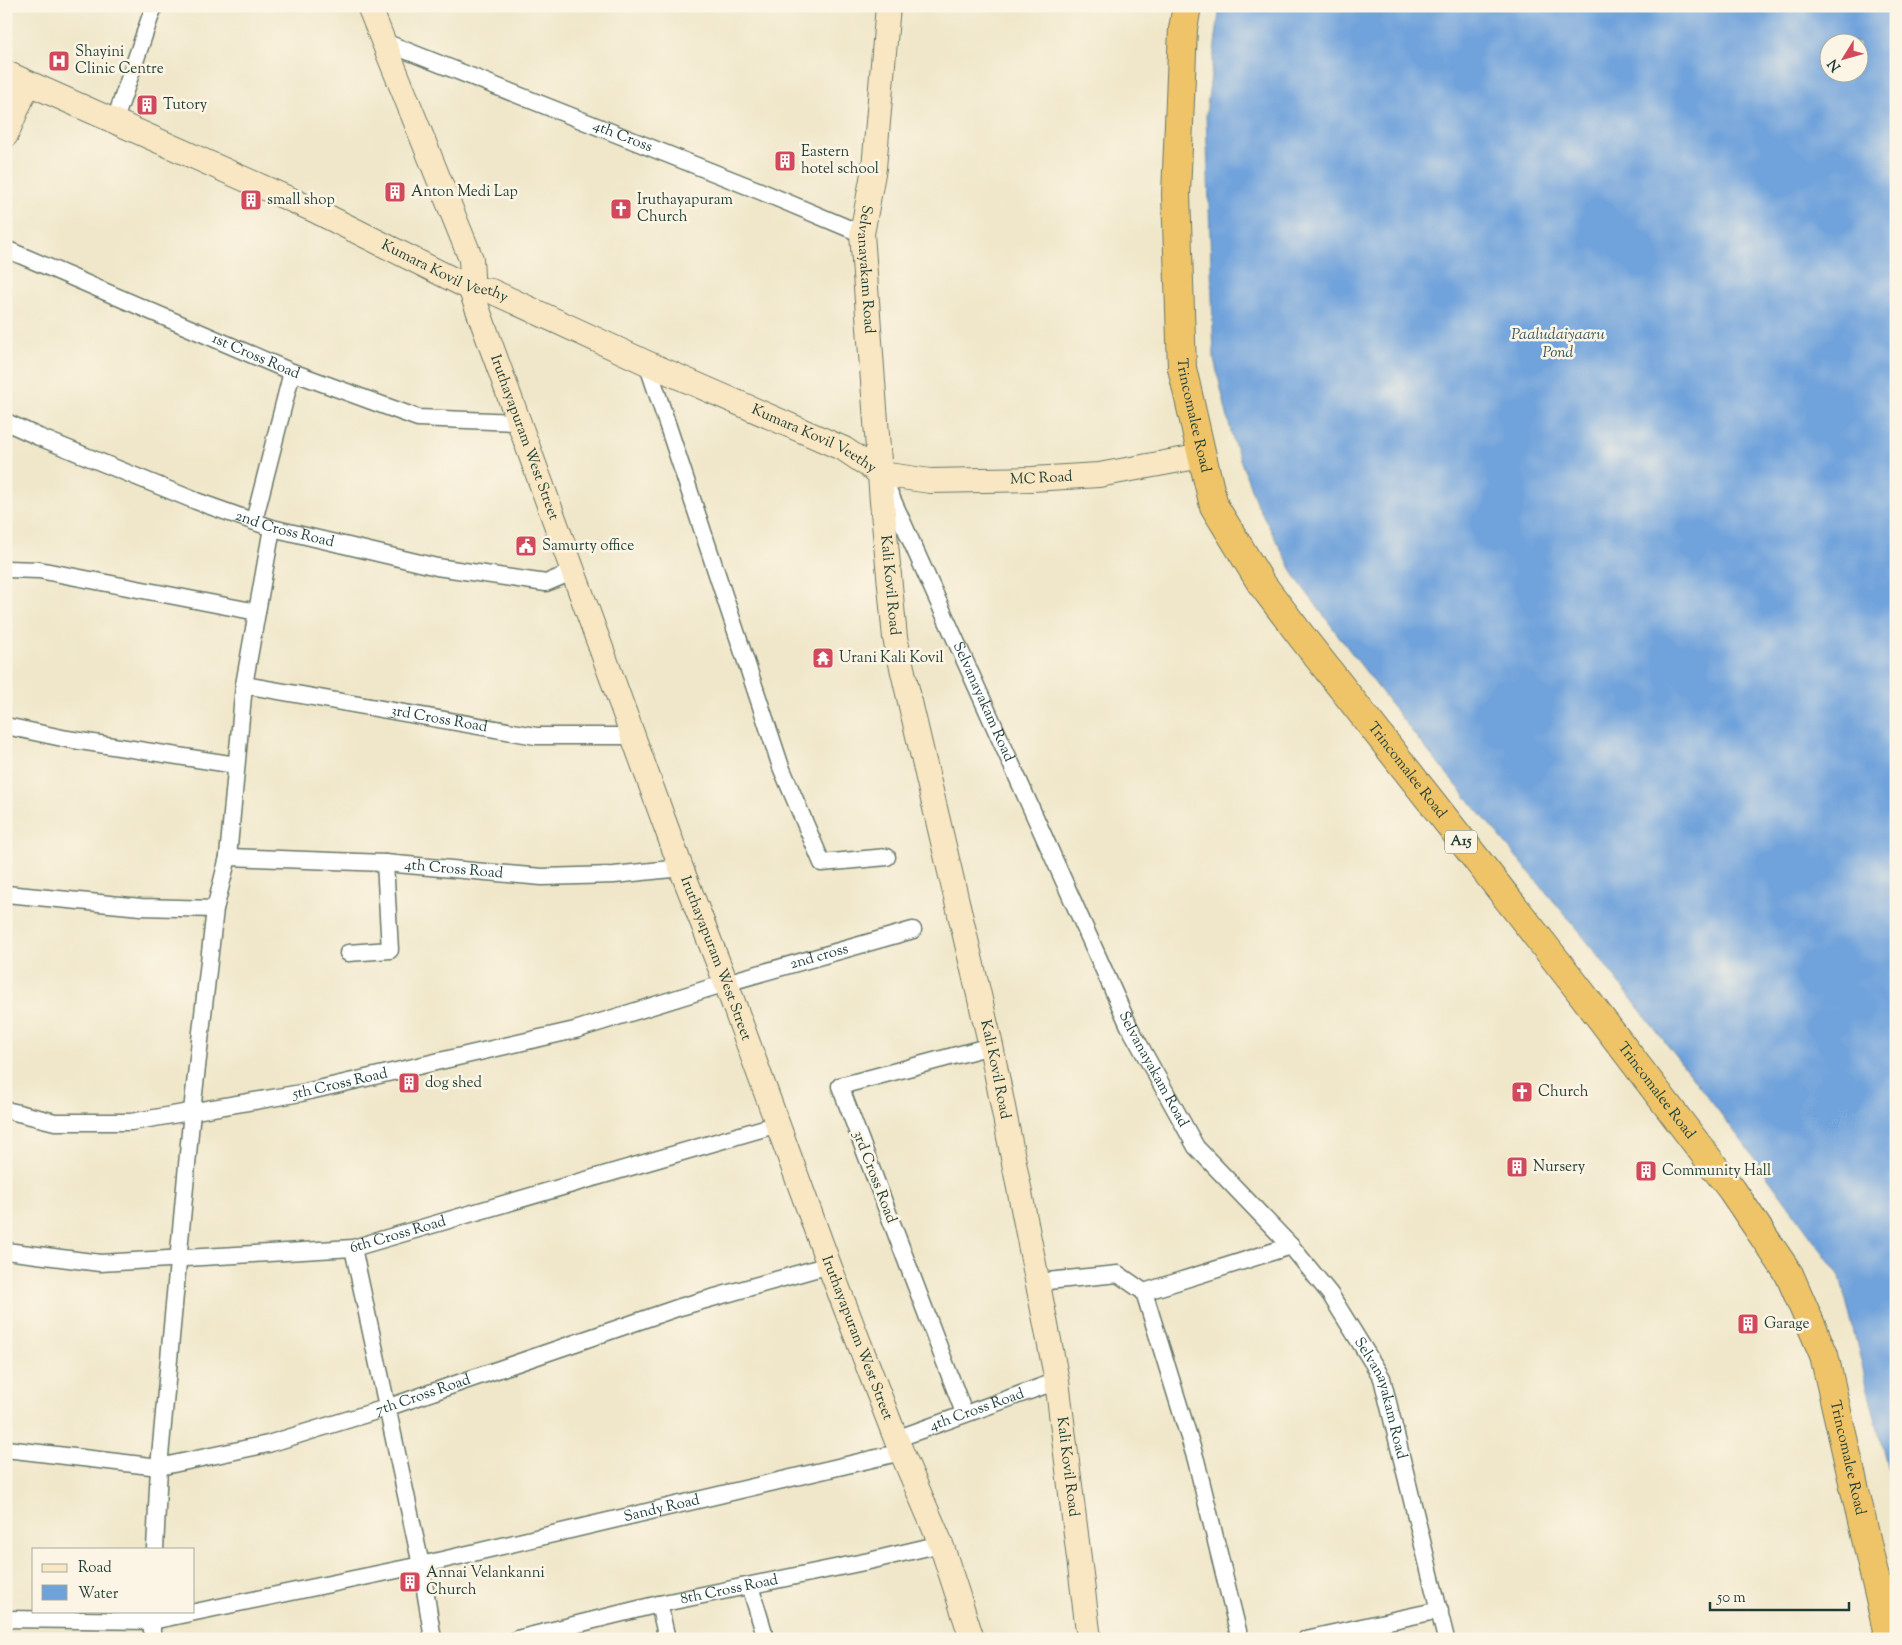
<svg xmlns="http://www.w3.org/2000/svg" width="1902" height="1645" font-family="'Sorts Mill Goudy',serif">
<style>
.water{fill:#6fa2db;stroke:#477088;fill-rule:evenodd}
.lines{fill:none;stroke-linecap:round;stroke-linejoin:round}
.street-casing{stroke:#687868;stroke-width:19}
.secondary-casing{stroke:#687868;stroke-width:26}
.highway-casing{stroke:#687868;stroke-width:30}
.street{stroke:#fff;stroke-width:16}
.secondary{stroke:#f9e7c3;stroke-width:24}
.highway{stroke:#efc469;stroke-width:28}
.labels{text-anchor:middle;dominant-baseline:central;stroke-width:5;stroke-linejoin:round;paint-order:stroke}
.shield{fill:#fcf5e5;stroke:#617469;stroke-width:1}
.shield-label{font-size:14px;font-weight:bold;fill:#1f3d34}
.poi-label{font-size:15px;fill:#1f3d34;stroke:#fcf5e5;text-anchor:start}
.street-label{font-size:15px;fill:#1f3d34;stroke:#fcf5e5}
.water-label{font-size:16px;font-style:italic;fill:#375b66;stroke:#fcf5e5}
</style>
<rect width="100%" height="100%" fill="#fcf5e5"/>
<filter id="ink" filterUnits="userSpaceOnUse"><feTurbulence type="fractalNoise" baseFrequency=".02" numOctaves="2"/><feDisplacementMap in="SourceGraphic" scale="10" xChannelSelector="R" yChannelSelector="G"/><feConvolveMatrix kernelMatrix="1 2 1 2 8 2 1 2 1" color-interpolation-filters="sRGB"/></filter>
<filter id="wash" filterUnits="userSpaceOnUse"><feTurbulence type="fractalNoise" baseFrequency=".0096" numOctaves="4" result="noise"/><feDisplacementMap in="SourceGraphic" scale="20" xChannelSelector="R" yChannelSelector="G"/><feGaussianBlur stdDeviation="1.12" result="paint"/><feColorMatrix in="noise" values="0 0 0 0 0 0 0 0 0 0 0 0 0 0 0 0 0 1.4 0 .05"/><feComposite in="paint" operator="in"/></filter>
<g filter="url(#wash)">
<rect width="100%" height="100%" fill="#f0e7ca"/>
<!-- water -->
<path class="water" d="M1220 6H1896V1503L1840 1276 1741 1140 1582 935 1417 738 1347 647 1296 578 1256 502 1233 440 1214 359 1206 114ZM1830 42H1860V72H1830Z"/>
</g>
<g filter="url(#ink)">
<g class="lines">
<!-- street casing -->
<g class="street-casing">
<g id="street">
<path id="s1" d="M382 41 760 191 862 234"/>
<path d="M115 120 154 6"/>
<path id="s2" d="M6 249 292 372 418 418 518 422"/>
<path d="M647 363 781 767 822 863 887 857"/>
<path id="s3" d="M6 422 39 437 196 501 272 528 437 567 546 583 574 571"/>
<path id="s4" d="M885 483 1129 1026 1196 1147 1291 1246 1330 1294 1382 1378 1446 1639"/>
<path d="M254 521 292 372"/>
<path d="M6 569 39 570 257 612"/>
<path id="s5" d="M244 685 536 736H634"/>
<path d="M6 726 67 739 236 765"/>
<path id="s6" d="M228 857 385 863 542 877 614 875 681 868"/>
<path d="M6 894 141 907 215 909"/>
<path d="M348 953 390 950 385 863"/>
<path id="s7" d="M6 1110 55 1122H131L301 1093 575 1030 726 983 913 930"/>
<path d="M353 1248 421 1565 433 1639"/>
<path id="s8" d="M6 1251 100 1263 353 1248 778 1124"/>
<path d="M1037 1282 1118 1274 1144 1292 1291 1246"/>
<path d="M1144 1292 1196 1460 1240 1639"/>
<path d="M964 1413 840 1086 991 1046"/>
<path id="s9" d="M896 1439 1057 1381"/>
<path id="s10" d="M6 1449 159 1467 268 1444 386 1408 680 1307 829 1265"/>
<path d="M155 1549 159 1467 192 1111 215 909 228 857 244 685 272 528"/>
<path d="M750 1586 766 1639"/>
<path d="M659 1604 667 1639"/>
<path id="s11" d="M6 1619 152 1621 421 1565 902 1452"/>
<path d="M152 1639V1611"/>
<path id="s12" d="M517 1639 659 1604 869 1561 941 1544"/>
<path d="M1306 1639 1440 1610"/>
</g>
</g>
<!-- secondary casing -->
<g class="secondary-casing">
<g id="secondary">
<path id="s13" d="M369 6 471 259 472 276 470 288 681 868 726 983 829 1265 896 1439 941 1544 972 1639"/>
<path id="s14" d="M888 6 874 168 862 234 882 502 895 638 991 1046 1057 1381 1089 1639"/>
<path id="s15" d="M6 73 314 210 470 288 491 291 647 363 844 449 881 474 930 481 1032 479 1099 475 1202 456"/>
<path d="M6 135 28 83"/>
</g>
</g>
<!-- highway casing -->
<g class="highway-casing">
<g id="highway">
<path id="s16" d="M1187 6 1183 29 1176 194 1182 368 1202 456 1214 506 1261 583 1302 637 1573 982 1732 1190 1789 1274 1824 1355 1889 1639"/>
</g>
</g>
<!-- street -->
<use href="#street" class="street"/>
<!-- secondary -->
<use href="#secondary" class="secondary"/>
<!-- highway -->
<use href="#highway" class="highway"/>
</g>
</g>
<!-- icons -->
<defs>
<g id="hospital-square" transform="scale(1.125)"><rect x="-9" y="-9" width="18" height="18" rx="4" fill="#d1495b" stroke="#fcf5e5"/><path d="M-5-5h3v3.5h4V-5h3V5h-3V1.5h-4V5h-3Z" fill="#fff"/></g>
<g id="building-square" transform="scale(1.125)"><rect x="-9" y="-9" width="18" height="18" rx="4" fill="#d1495b" stroke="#fcf5e5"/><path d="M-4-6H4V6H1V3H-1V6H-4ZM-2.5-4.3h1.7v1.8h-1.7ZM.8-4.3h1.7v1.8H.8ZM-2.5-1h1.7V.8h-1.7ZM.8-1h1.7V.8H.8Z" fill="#fff"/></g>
<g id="church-square" transform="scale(1.125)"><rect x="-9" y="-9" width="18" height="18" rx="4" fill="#d1495b" stroke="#fcf5e5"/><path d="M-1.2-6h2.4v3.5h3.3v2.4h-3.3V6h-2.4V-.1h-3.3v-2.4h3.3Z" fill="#fff"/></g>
<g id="civic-square" transform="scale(1.125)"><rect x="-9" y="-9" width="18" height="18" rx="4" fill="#d1495b" stroke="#fcf5e5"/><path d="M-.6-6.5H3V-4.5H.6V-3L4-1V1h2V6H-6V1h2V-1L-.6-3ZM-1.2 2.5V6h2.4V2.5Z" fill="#fff"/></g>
<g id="temple-square" transform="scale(1.125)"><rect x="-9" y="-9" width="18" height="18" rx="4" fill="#d1495b" stroke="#fcf5e5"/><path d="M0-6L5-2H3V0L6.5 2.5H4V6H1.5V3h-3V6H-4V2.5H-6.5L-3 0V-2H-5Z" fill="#fff"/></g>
</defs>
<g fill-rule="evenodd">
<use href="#hospital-square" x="59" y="61"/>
<use href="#building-square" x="147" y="105"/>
<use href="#building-square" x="785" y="161"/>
<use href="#building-square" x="395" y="192"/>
<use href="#building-square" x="251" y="200"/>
<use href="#church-square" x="621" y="209"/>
<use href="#civic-square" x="526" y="546"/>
<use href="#temple-square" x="823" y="658"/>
<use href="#building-square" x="409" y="1083"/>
<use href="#church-square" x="1522" y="1092"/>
<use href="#building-square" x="1517" y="1167"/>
<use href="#building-square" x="1646" y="1171"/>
<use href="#building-square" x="1748" y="1324"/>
<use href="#building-square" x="410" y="1582"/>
</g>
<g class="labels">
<!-- shield labels -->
<rect class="shield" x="1445" y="830.5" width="32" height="23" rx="4"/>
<g class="shield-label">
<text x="1461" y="842">A15</text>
</g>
<!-- poi labels -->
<g class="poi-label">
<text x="75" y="52">Shayini<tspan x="75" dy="17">Clinic Centre</tspan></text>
<text x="163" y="105">Tutory</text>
<text x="801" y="152">Eastern<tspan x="801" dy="17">hotel school</tspan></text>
<text x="411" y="192">Anton Medi Lap</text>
<text x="267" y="200">small shop</text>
<text x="637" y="200">Iruthayapuram<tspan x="637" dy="17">Church</tspan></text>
<text x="542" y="546">Samurty office</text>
<text x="839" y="658">Urani Kali Kovil</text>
<text x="425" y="1083">dog shed</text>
<text x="1538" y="1092">Church</text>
<text x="1533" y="1167">Nursery</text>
<text x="1662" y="1171">Community Hall</text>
<text x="1764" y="1324">Garage</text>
<text x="426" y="1573">Annai Velankanni<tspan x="426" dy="17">Church</tspan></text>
</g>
<!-- street labels -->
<g class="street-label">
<text stroke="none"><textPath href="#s1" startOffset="259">4th Cross</textPath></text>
<text stroke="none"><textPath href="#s14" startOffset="265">Selvanayakam Road</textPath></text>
<text stroke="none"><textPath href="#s15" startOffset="482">Kumara Kovil Veethy</textPath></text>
<text stroke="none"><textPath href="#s2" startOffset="272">1st Cross Road</textPath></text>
<text stroke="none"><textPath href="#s16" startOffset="411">Trincomalee Road</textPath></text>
<text stroke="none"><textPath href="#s13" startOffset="461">Iruthayapuram West Street</textPath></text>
<text stroke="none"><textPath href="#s15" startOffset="888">Kumara Kovil Veethy</textPath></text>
<text stroke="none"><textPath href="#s15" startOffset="1125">MC Road</textPath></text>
<text stroke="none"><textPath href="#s3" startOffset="299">2nd Cross Road</textPath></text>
<text stroke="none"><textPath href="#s14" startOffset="582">Kali Kovil Road</textPath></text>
<text stroke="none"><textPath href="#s4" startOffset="240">Selvanayakam Road</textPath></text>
<text stroke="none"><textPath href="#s5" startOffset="198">3rd Cross Road</textPath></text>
<text stroke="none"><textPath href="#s16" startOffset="832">Trincomalee Road</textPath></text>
<text stroke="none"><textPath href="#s6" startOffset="226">4th Cross Road</textPath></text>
<text stroke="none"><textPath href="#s7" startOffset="835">2nd cross</textPath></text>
<text stroke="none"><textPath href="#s13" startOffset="1016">Iruthayapuram West Street</textPath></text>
<text stroke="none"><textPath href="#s14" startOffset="1078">Kali Kovil Road</textPath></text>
<text stroke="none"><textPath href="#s4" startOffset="645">Selvanayakam Road</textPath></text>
<text stroke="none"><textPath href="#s7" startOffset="339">5th Cross Road</textPath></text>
<text stroke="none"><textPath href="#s16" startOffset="1238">Trincomalee Road</textPath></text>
<text transform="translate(874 1177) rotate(69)">3rd Cross Road</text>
<text stroke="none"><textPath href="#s8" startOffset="395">6th Cross Road</textPath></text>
<text stroke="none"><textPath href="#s13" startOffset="1421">Iruthayapuram West Street</textPath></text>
<text stroke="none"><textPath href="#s10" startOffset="428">7th Cross Road</textPath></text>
<text stroke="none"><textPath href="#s4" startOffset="1050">Selvanayakam Road</textPath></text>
<text stroke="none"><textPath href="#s9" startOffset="86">4th Cross Road</textPath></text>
<text stroke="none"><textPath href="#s16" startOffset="1658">Trincomalee Road</textPath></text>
<text stroke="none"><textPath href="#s14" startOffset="1482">Kali Kovil Road</textPath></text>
<text stroke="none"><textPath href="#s11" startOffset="668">Sandy Road</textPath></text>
<text stroke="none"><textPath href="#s12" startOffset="218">8th Cross Road</textPath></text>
</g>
<!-- water labels -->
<g class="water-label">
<text x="1558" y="335">Paaludaiyaaru<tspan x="1558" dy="18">Pond</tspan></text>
</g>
</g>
<!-- margin -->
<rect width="1902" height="1645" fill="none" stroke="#fcf5e5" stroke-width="25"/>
<!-- legend -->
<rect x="32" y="1548" width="162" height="65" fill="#fcf5e5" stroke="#a4ab9e"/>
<rect x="42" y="1564" width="25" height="8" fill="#f9e7c3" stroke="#a4ab9e"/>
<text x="78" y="1572" font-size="15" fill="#1f3d34">Road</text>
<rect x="42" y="1585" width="25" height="15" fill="#6fa2db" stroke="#a4ab9e"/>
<text x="78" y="1598" font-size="15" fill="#1f3d34">Water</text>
<!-- north arrow -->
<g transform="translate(1844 58) rotate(233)"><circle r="24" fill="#fcf5e5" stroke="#a4ab9e"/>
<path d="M0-4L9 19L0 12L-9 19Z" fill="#d1495b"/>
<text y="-8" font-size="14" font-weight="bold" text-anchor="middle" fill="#1f3d34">N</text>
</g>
<!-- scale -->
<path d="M1710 1602v8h139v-8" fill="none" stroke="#1f3d34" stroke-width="2.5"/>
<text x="1717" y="1602" font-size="15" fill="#1f3d34" stroke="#fcf5e5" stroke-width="4" paint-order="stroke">50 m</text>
</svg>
